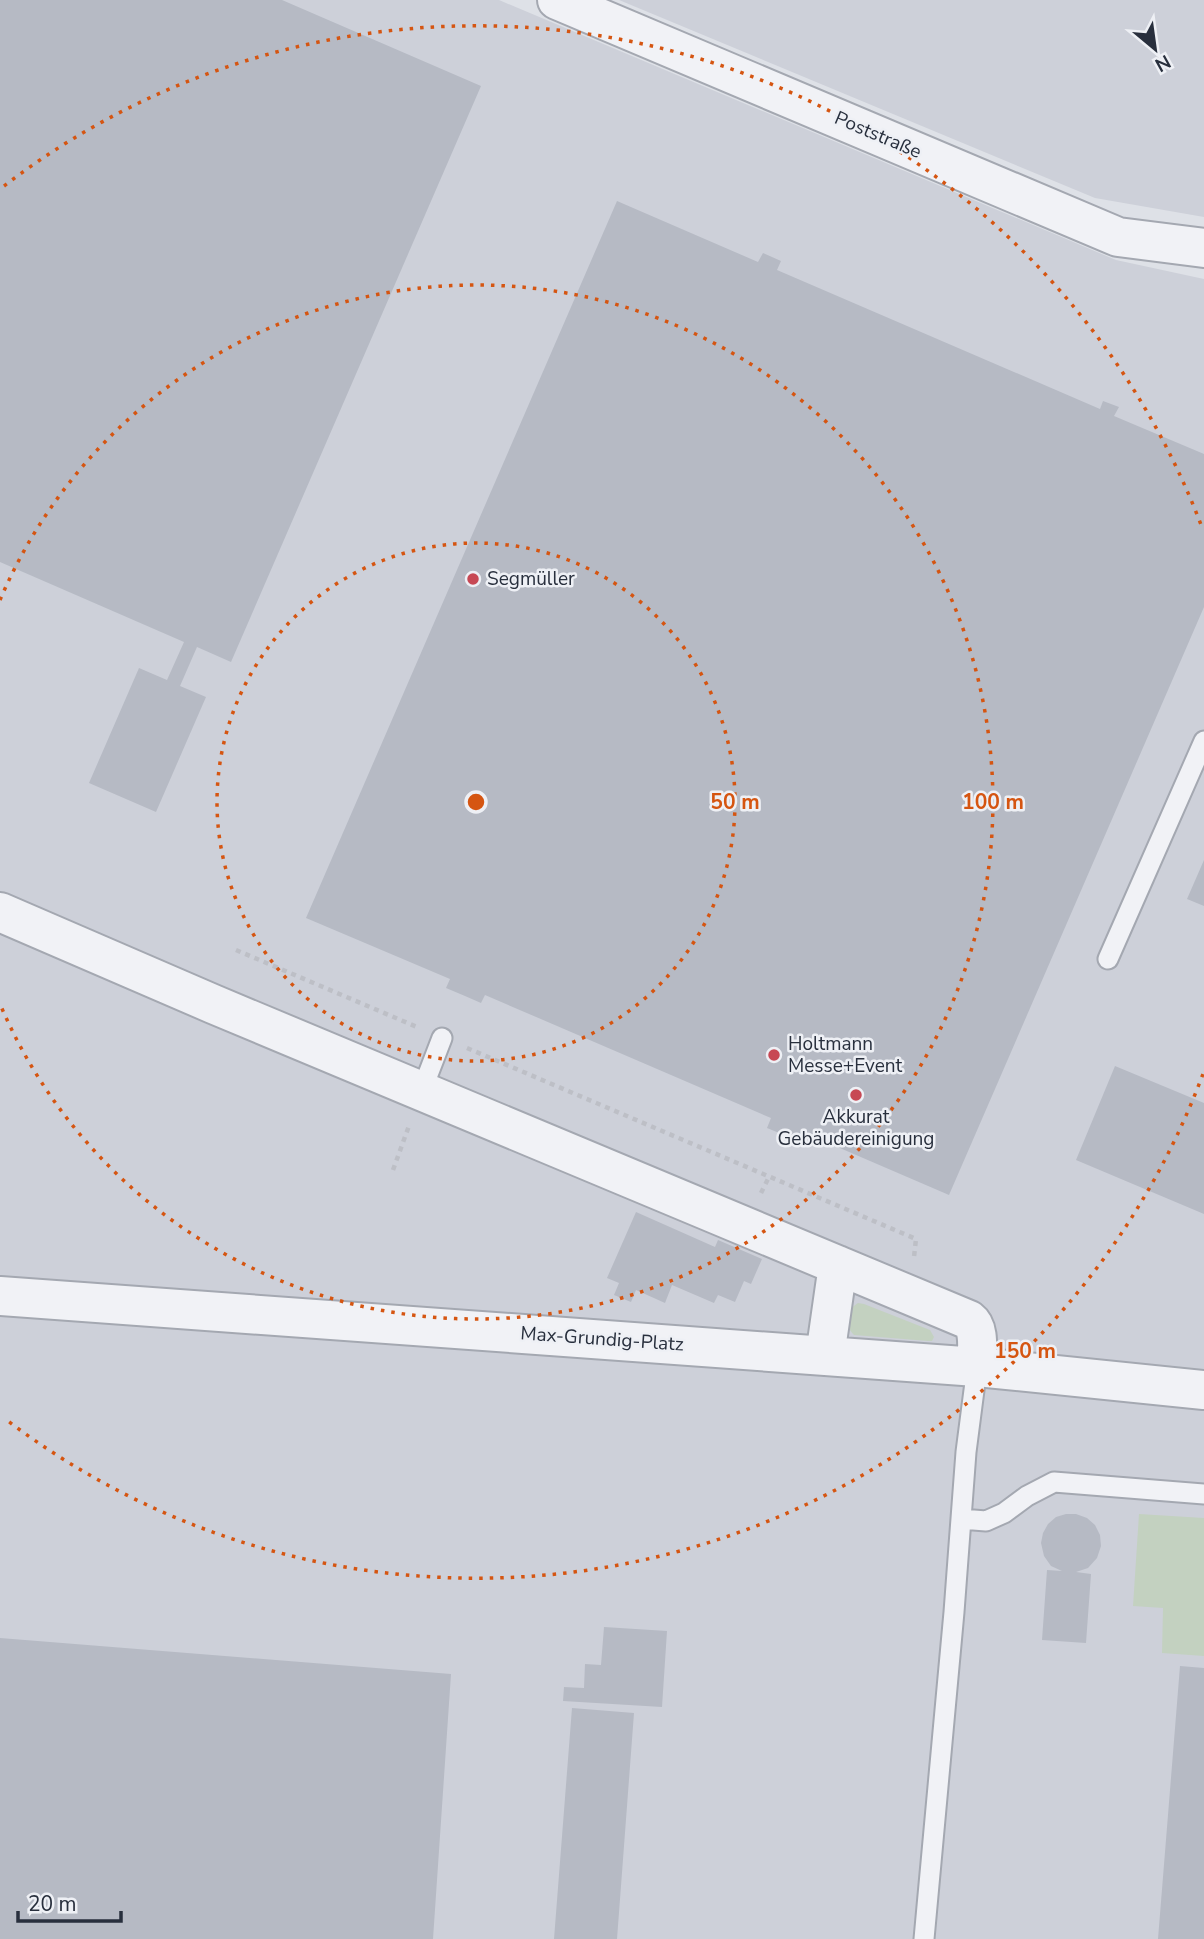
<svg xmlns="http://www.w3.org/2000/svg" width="1204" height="1939" font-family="'Nunito Sans',sans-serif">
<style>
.built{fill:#cdd0d9}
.green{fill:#c3d1c0}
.building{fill:#b6bac4}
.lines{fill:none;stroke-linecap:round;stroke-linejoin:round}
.service-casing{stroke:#a4a8b1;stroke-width:23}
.minor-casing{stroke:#a4a8b1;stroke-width:42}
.path{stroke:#bdbfc6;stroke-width:4.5;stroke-dasharray:5 5;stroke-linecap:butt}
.service{stroke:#f1f2f6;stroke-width:19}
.minor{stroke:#f1f2f6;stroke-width:38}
.ring{fill:none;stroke:#d55511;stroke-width:3.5;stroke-dasharray:3.5 7}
.poi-dot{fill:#c74854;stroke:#eef0f5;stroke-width:2.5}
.labels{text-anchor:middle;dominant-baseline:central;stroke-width:5;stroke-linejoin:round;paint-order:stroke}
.street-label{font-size:19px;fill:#282f3d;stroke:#eef0f5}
.poi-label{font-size:19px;fill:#282f3d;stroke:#eef0f5;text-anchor:start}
.centre{fill:#d55511;stroke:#eef0f5;stroke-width:3.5}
.ring-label{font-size:21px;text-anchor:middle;font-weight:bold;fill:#d55511;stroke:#eef0f5;stroke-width:5;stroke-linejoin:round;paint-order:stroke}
</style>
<rect width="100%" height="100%" fill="#dee1e7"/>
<!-- built -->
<path class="built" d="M0 0H499L1116 260 1204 279V1939H0Z
M619 0H1204V217L1095 198Z"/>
<!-- green -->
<path class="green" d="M858 1303 864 1304 930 1330 934 1337 932 1341H928L854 1335C846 1327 846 1321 847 1311Z
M1139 1514 1204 1518V1656L1162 1653 1163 1608 1133 1606Z"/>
<!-- building -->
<path class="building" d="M0 0H282L481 86 231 662 197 647 180 686 206 697 156 812 89 783 139 668 167 680 184 642 0 562Z
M617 201 758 262 763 253 781 261 777 270 1100 409 1103 401 1119 407 1114 416 1204 454V607L949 1195 805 1133 801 1142 767 1128 771 1118 485 995 481 1003 465 996 446 988 450 979 306 918Z
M1204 860V906L1187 899Z
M1115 1066 1204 1103V1214L1076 1160Z
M636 1212 715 1247 718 1240 762 1259 751 1284 744 1281 735 1302 718 1295 714 1303 672 1285 665 1303 636 1290 631 1302 614 1295 619 1283 607 1278Z
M1066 1514H1076L1087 1518 1095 1525 1100 1535 1101 1546 1097 1558 1088 1568 1076 1572 1091 1574 1086 1643 1042 1640 1047 1570 1062 1571 1051 1566 1044 1556 1041 1543 1043 1533 1048 1524 1056 1517Z
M604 1627 667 1631 662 1707 563 1701 564 1687 584 1688 585 1664 601 1665Z
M0 1638 451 1674 433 1939H0Z
M1180 1666 1204 1668V1939H1158Z
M572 1708 634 1713 617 1939H554Z"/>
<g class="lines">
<!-- service casing -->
<g class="service-casing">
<path id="service" d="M1108 959 1204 741
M422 1090 442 1038
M961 1519 986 1521 1004 1513 1027 1496 1054 1482 1204 1494
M924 1939 954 1612 966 1452 977 1367"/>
</g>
<!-- minor casing -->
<g class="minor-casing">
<path id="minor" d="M557 0 1118 237 1204 248
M0 912 213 1004 969 1320C981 1329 976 1353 977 1367
M0 1296 977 1367 1204 1390
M825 1356 838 1265"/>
</g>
<!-- path -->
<path class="path" d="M236 950 417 1027
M467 1048 916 1239 914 1257
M393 1170 410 1123
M761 1193 769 1177"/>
<!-- service -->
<use href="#service" class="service"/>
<!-- minor -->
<use href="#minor" class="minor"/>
</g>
<!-- distance rings -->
<g class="ring">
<circle cx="476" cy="802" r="259"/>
<path d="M0 600A517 517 0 1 1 0 1004"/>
<path d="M1203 1074A776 776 0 0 1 4 1418M4 186A776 776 0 0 1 1203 530"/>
</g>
<!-- markers -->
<g class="poi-dot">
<circle cx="473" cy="579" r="7"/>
<circle cx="774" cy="1055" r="7"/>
<circle cx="856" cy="1095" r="7"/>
</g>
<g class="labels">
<!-- street labels -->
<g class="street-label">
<text transform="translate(878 135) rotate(23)">Poststraße</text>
<text transform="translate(602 1339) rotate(4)">Max-Grundig-Platz</text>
</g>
<!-- poi labels -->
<g class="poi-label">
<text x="487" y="579">Segmüller</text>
<text x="788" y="1044">Holtmann<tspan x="788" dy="22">Messe+Event</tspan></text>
<text x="856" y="1117" text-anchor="middle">Akkurat<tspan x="856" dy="22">Gebäudereinigung</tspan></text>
</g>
</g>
<circle cx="476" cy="802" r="10" class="centre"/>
<g class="ring-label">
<text x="735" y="809">50 m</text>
<text x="993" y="809">100 m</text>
<text x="1025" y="1358">150 m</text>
</g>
<!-- north arrow -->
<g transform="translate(1155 49) rotate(151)" stroke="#eef0f5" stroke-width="5" paint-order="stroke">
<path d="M0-5L12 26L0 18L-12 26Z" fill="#282f3d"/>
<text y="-10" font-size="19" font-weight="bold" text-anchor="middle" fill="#282f3d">N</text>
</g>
<!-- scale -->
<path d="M18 1911v10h103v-10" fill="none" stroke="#282f3d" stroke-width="3.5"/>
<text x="28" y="1911" font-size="21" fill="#282f3d" stroke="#eef0f5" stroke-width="5" paint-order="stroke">20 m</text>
</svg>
